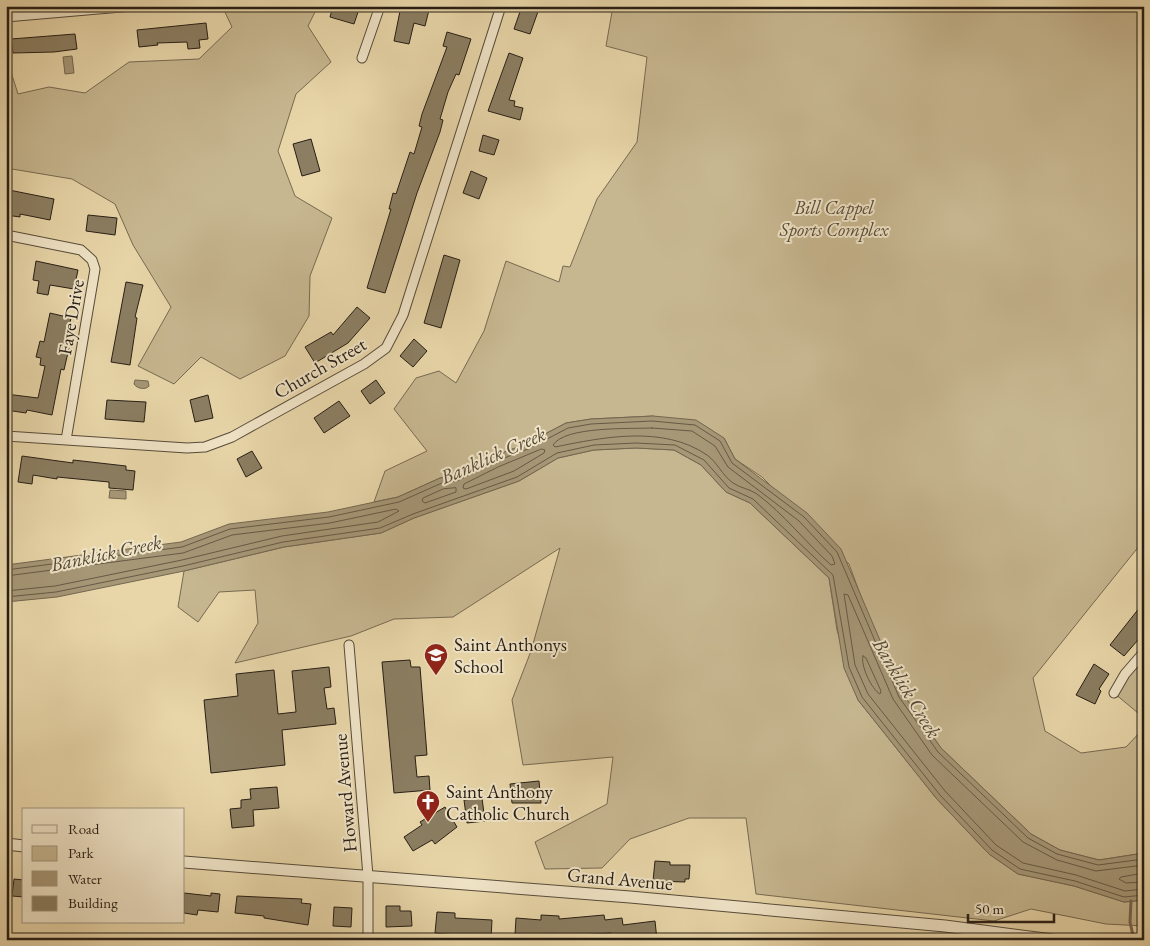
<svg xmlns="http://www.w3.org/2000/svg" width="1150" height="946" font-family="'EB Garamond',serif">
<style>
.green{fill:#c7b790;stroke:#776a52}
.water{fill:#a69777;stroke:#736750}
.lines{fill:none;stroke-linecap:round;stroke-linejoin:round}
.shore{stroke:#665a46;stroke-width:1}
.stream{stroke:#736750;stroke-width:3}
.building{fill:#8b7e62;stroke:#271e15}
.minor-casing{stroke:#574c3a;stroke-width:11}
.tertiary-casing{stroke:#574c3a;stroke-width:13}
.minor{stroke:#f0e4c7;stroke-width:9}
.tertiary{stroke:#f0e4c7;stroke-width:11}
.labels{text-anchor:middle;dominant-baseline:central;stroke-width:4;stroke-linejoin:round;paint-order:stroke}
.park-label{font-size:19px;font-style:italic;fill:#574c3a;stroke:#f0e4c7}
.street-label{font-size:19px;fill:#271e15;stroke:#f0e4c7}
.poi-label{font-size:19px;fill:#271e15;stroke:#f0e4c7;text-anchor:start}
.water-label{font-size:20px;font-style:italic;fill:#534837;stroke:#f0e4c7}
</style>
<rect width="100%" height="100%" fill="#e8d6a9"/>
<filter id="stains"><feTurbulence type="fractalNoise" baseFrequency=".004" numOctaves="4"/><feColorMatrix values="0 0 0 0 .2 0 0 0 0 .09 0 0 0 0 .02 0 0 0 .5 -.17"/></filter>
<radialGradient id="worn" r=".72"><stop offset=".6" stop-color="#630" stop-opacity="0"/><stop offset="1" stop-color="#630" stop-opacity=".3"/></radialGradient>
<!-- green -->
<path class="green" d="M222 6H318L308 26 331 62 296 94 278 151 295 196 332 218 310 276 309 316 285 356 240 379 201 357 174 384 138 366 171 307 133 245 115 204 72 179 6 168V56L18 94 49 87 85 93 129 62 199 59 232 27Z
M613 6H1144V540L1033 678 1045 731 1081 753 1126 747 1144 728V853L1099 860 1060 850 1031 834 941 748 903 694 866 610 849 564 762 477 735 459 724 438 653 416 591 419 566 423 526 444 494 456 455 476 440 478 398 497 374 502 385 471 427 451 394 409 416 378 439 371 456 383 484 331 506 261 559 282 563 266 570 267 597 199 637 142 647 57 606 46Z
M636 448 674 450 701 465 726 492 750 503 829 578 837 630 858 700 936 798 989 854 1018 874 1074 886 1124 902 1144 900V926L1106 924 1031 909 994 921 756 894 746 818H689L630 839 602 868 545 869 535 842 607 804 613 757 523 765 512 700 531 651 560 548 453 617 394 619 351 636 235 663 258 623 255 590 219 592 198 622 178 607 184 571 284 547 381 533 414 518 519 481 558 458 594 450Z
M1144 652V718L1114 693Z"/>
<!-- water -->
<path class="water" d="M72 56 74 73 65 74 63 57Z
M135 380 148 381 149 386C146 390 137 389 134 384Z
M653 416 696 420 724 438 735 459 807 513 841 549 903 694 941 748 1031 834 1060 850 1099 860 1144 853V900L1124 902 1074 886 1018 874 989 854 936 798 858 700 844 668 829 578 750 503 726 492 701 465 674 450 636 448 594 450 558 458 519 481 414 518 381 533 284 547 184 571 57 597 6 602V565L181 542 229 524 328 512 398 497 440 478 455 476 494 456 526 444 566 423 591 419Z
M110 490 126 491V499L109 498Z"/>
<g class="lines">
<!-- shore -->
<path class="shore" d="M652 428 692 431 715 446 728 467 799 521 832 556 835 564 831 565C806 543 784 514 757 494 750 489 740 488 733 483 722 475 717 462 707 455 663 425 604 437 555 447L553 445C565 426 630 429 652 428Z
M542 449 545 450 544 453 514 471 466 489 463 488 464 484 498 467Z
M456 488V492L425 503 422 501 423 498 443 489Z
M6 570 182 547 230 529 329 517 399 502 442 483 457 481 496 461 528 449 568 428 591 424 652 421 695 425 720 441 732 463 804 517 837 552 899 697 938 752 1028 838 1057 854 1098 865 1144 859
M6 576 183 553 232 535 330 523 396 509 399 511 378 522 282 536 182 560 55 586 6 591
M6 597 56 592 183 566 283 542 380 528 413 514 517 477 557 453 594 445 636 443 675 445 704 460 729 488 753 499 833 575 849 667 862 697 940 795 992 850 1020 869 1075 881 1124 897 1144 895
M863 656 866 658 881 691 880 694C872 690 860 665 863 656Z
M1144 865 1096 871 1057 860 1023 842 932 755 893 699 848 595 844 594 855 665 868 694 945 791 996 845 1023 863 1076 875 1125 891 1144 889
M1144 873 1121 877 1119 879 1126 883 1144 882"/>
<!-- stream -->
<path class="stream" d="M1131 901 1130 922 1134 940"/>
</g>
<!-- building -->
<path class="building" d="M333 6H360L354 24 330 17Z
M401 6H430L425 26 414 23 409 44 394 41Z
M522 6H540L530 34 514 29Z
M206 23 208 39 199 40 200 48 188 49 187 42 157 43 158 45 139 47 137 30Z
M447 32 471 39 459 75 456 74 448 92 440 119 443 120 440 132 417 193 385 293 367 288 391 209H389L393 193 396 194 410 152 414 154 422 127 419 126 422 114 447 47 443 46Z
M75 34 77 49 54 52 13 53 11 39Z
M509 53 523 58 509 100 515 101 514 106 523 108 520 120 488 111Z
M483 135 499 140 494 155 479 151Z
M311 139 320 171 302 176 293 144Z
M471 171 487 178 479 199 463 193Z
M9 190 54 199 50 220 20 214V217L6 215Z
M88 215 117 218 115 235 86 231Z
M444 255 460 260 441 328 424 323Z
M36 261 78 270 74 289 50 285 48 295 37 293 39 281 33 280Z
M126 282 143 285 135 317 137 318 130 365 111 362Z
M357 307 370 318 348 343 315 363 305 347 331 332 333 335Z
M50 313 71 318 65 347 69 348 64 370 61 369 52 415 27 410 26 413 6 410V394L38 398 45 366 40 365 41 358 36 357 40 341 44 342Z
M414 339 427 351 413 367 400 356Z
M376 380 385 393 370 404 361 391Z
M208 395 213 418 195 422 190 400Z
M107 400 146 402 144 422 105 419Z
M339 401 350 416 324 433 314 418Z
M252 451 262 468 246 477 237 459Z
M22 456 73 463V460L126 466V470L135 471 133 490 109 488V482L57 477V479L33 475 32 484 18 482Z
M1144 602V633L1124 656 1110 645Z
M410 660 411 667H420L427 755 415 756 417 777 429 776 430 790 394 793 382 662Z
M1094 664 1109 674 1099 689 1101 691 1095 704 1076 695Z
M329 667 331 687 324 688 327 709 334 708 336 724 282 730 285 765 211 773 204 700 238 696 236 674 274 670 278 714 296 712 292 671Z
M539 781 541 803H512L510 784Z
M277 787 279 808 253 810 254 826 232 828 230 809 241 808V800L251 799 250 789Z
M482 798 485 821 467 823 464 800Z
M445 807 457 827 435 844 432 840 413 851 404 837 422 825 420 822Z
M655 861 670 862V865H690L689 879H685V882L653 881Z
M14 879 24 880V897L12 896Z
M184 893 211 896V893L220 894 218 912 198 910 197 915 184 913Z
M237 896 302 899 301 903 311 904 308 925 264 918V916L235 913Z
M386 906H400V911H411L412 926 386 927Z
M334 907 352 908 351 927 333 926Z
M437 912 455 913V918L492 920 491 939 435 933Z
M541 915 559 916V919L604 915 605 920 622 918 623 925 655 921 657 940H612L611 933 579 935V938L564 939 515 935 516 918 541 920Z"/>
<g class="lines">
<!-- minor casing -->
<g class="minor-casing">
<path id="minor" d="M6 17 133 6
M362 58 380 6
M6 235 81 250 92 260 95 269 66 440
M6 436 187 448 205 447 232 437 364 364 386 348 403 315 501 6
M349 645 368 876V940
M1114 693 1125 674 1144 652"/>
</g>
<!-- tertiary casing -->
<g class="tertiary-casing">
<path id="tertiary" d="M6 844 24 846
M184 862 630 897 945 926 1053 940"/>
</g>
<!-- minor -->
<use href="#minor" class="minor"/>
<!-- tertiary -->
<use href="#tertiary" class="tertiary"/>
</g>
<!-- icons -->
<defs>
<g id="school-pin" transform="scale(1.25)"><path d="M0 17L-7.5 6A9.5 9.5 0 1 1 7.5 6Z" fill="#8f2418" stroke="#f0e4c7"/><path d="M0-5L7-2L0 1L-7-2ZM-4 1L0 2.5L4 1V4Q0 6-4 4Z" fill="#fff"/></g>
<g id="church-pin" transform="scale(1.25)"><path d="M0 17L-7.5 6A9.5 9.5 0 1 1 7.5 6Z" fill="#8f2418" stroke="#f0e4c7"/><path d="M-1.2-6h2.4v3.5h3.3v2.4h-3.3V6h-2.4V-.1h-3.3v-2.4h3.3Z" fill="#fff"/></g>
</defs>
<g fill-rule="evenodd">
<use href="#school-pin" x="436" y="655"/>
<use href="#church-pin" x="428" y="802"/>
</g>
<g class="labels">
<!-- park labels -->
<g class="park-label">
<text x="834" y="207">Bill Cappel<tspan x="834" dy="22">Sports Complex</tspan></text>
</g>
<!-- street labels -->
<g class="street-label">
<text transform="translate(71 317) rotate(-80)">Faye Drive</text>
<text transform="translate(320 368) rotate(-30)">Church Street</text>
<text transform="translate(345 793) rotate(-95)">Howard Avenue</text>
<text transform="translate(620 879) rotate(5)">Grand Avenue</text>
</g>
<!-- poi labels -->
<g class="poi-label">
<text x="454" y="644">Saint Anthonys<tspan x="454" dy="22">School</tspan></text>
<text x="446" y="791">Saint Anthony<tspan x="446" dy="22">Catholic Church</tspan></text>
</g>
<!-- water labels -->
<g class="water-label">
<text transform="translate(493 455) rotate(-24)">Banklick Creek</text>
<text transform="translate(106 553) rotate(-12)">Banklick Creek</text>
<text transform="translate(907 688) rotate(59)">Banklick Creek</text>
</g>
</g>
<!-- margin -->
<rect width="1150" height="946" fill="none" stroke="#e8d6a9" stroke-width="25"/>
<rect x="8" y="8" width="1135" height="931" fill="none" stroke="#271e15" stroke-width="2.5"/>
<rect x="12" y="12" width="1125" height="921" fill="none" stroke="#271e15"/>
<!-- legend -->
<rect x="22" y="808" width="162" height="115" fill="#f0e4c7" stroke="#a09580"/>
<rect x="32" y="825" width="25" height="8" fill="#f0e4c7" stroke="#a09580"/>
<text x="68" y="834" font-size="15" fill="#271e15">Road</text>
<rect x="32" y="846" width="25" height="15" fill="#c7b790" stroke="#a09580"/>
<text x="68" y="858" font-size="15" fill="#271e15">Park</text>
<rect x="32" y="871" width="25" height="15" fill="#a69777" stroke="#a09580"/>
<text x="68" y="884" font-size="15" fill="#271e15">Water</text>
<rect x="32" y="896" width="25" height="15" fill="#8b7e62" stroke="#a09580"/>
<text x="68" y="908" font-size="15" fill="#271e15">Building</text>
<!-- scale -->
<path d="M968 914v8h86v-8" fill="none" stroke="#271e15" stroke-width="2.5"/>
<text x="975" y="914" font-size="15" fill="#271e15" stroke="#f0e4c7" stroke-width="4" paint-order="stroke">50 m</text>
<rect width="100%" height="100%" filter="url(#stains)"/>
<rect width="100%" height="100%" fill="url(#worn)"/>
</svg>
